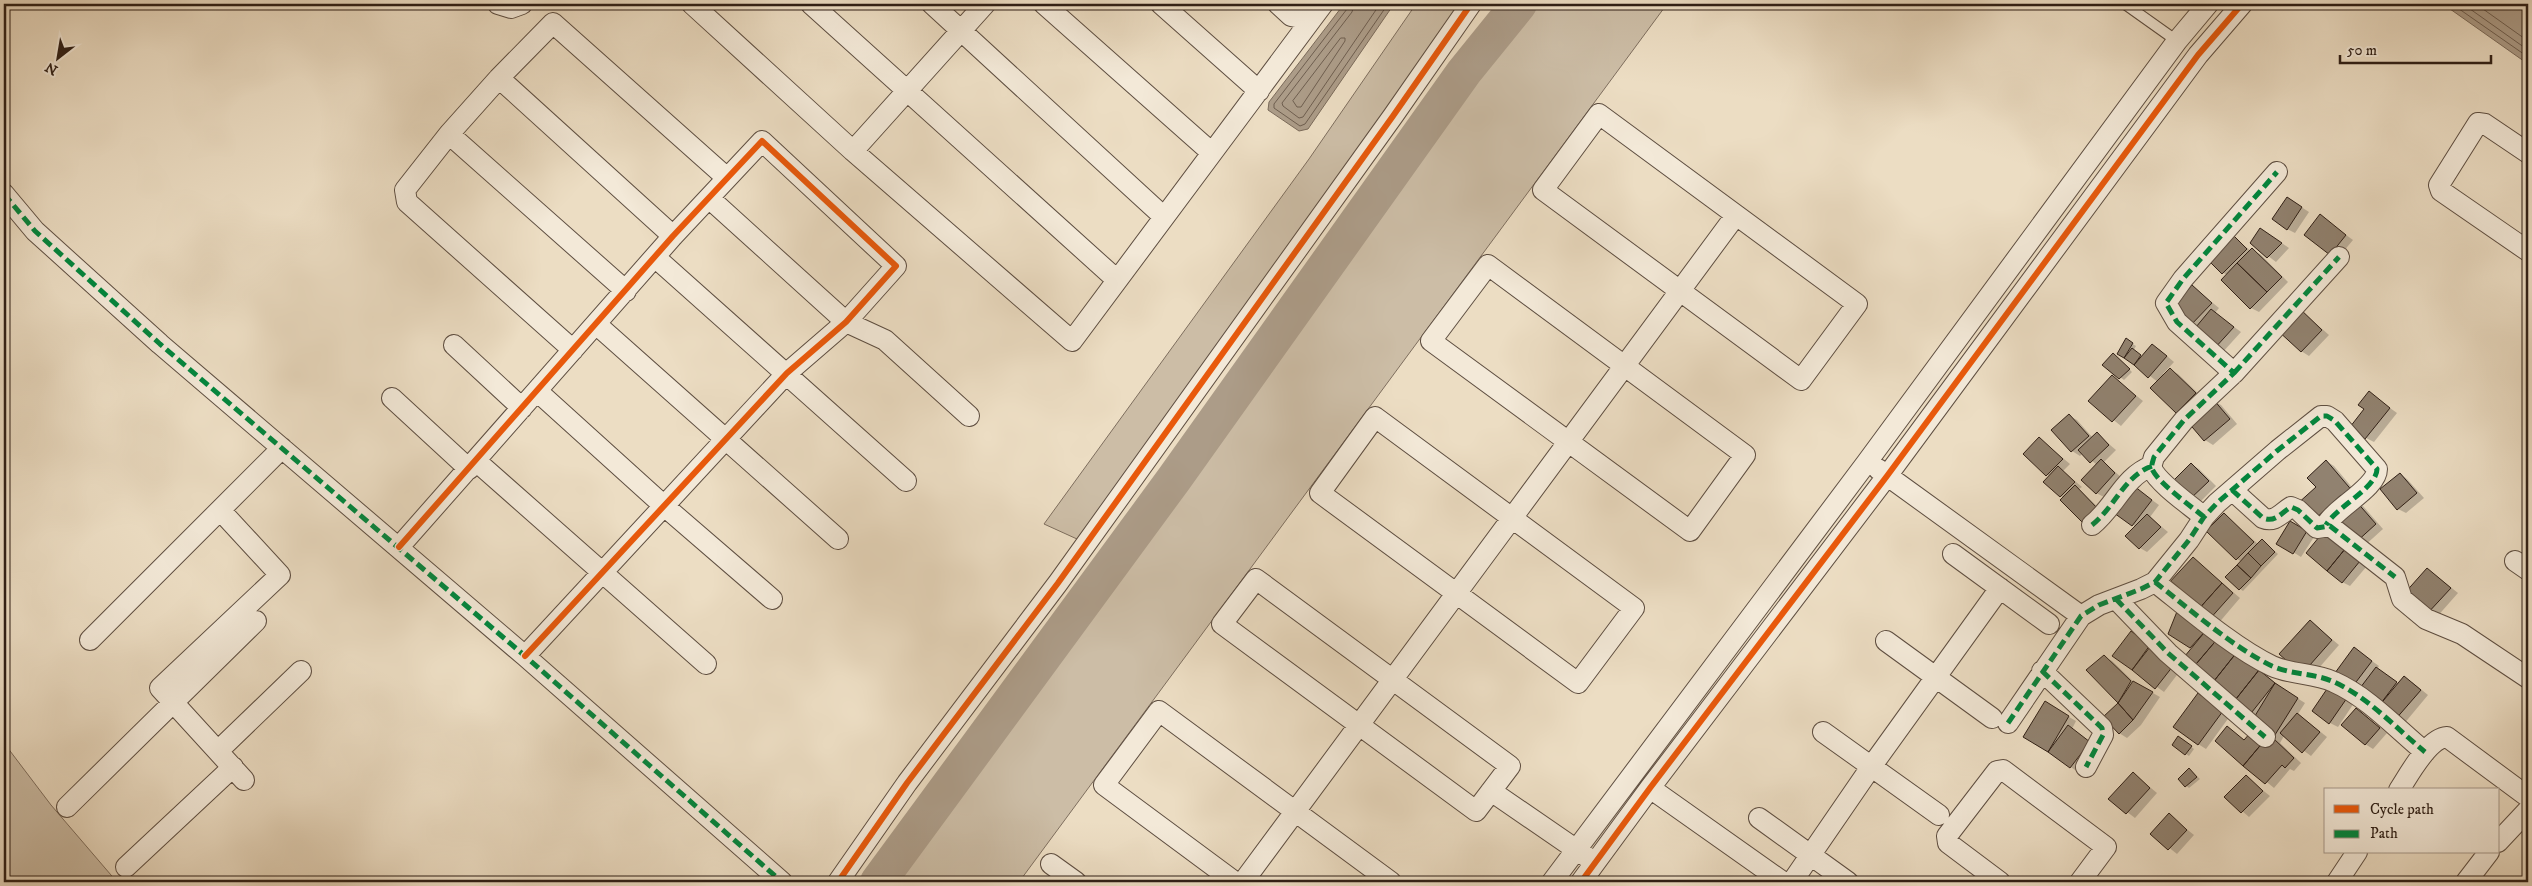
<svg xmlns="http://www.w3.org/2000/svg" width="2532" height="886" font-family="'IM FELL DW Pica',serif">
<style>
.green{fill:#ccbda6;stroke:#7e6e5e}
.water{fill:#ac9c88;stroke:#7a6a5a}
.shadow{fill:#0003}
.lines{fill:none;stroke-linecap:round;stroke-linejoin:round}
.shore{stroke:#6e5e4f;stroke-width:1}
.river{stroke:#ac9c88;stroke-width:36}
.building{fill:#918270;stroke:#2f1f16}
.service-casing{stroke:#5e4e41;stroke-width:12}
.minor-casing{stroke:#5e4e41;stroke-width:22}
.service{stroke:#f3e9d8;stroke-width:10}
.minor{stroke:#f3e9d8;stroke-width:20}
.quiet{stroke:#00873e;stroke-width:5;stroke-dasharray:10 5;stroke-linecap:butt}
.cycleway-casing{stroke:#f3e9d8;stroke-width:9}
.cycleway{stroke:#e8590c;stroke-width:6}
</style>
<rect width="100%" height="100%" fill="#ecddc3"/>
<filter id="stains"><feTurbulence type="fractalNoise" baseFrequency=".004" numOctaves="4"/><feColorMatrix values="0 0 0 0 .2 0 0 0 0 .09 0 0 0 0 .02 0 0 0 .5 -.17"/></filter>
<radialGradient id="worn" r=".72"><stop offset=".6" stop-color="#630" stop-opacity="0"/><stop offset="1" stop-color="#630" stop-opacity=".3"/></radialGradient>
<!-- green -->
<path class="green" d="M1416 4H1470L1088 544 1044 524 1309 159Z
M1518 4H1667L1019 882H878L1120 552 1464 72Z
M4 743 51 805 117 882H4Z"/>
<!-- water -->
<path class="water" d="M1344 4H1394L1308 129 1299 131 1268 110 1269 102Z
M2443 4H2528V64Z"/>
<!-- shadow -->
<path class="shadow" d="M2295 203 2309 212 2295 233 2287 229Z
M2320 216 2353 240 2338 258Z
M2268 234 2289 248 2276 262 2251 243Z
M2234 238 2251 251 2260 254 2288 282 2259 312 2251 308 2228 275 2223 273Z
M2192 286 2219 308 2215 313 2241 332 2222 353 2190 326Z
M2297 307 2329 335 2309 356 2301 351Z
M2126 340 2136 346 2133 351 2142 357 2152 345 2160 350 2174 362 2163 374 2165 375 2170 370 2178 374 2203 398 2185 417 2177 412 2158 382 2119 353Z
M2117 357 2132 372 2124 380 2104 365Z
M2112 376 2143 401 2121 426 2090 401Z
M2369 393 2397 413 2374 442 2366 438V409Z
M2213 401 2221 405 2237 424 2213 445 2205 440Z
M2069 416 2077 420 2093 438 2097 434 2116 450 2104 462 2122 478 2104 497 2096 493 2097 465 2083 453 2080 456 2072 451 2053 430Z
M2040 439 2070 464 2063 471 2082 487 2079 489 2104 513 2090 526 2083 521 2061 500 2063 498 2045 482 2050 477 2025 454Z
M2326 461 2334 466 2361 498 2356 502 2363 506 2383 529 2363 547 2321 525 2298 505 2317 487Z
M2191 464 2199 469 2216 486 2198 504 2190 499Z
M2400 474 2407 479 2424 498 2406 513 2398 509Z
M2135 488 2159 505 2150 517 2168 532 2147 552 2140 548 2136 527 2116 513Z
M2224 514 2258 544 2262 540 2278 554 2243 591 2240 589 2242 562 2237 559Z
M2290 523 2314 537 2301 557 2278 543Z
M2324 533 2367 566 2350 586 2342 582Z
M2193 558 2240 598 2217 625 2209 620Z
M2428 569 2458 593 2435 619 2427 614Z
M2179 611 2217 635 2283 689 2305 703 2298 714 2327 737 2311 756 2284 736 2280 743 2301 763 2294 771 2290 769 2274 788 2217 741 2228 728 2245 741 2252 732 2193 648 2170 633Z
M2310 621 2339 645 2311 677 2303 673Z
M2131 632 2180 671 2164 692 2114 656Z
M2362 654 2379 666 2377 669 2399 684 2412 682 2428 695 2403 725 2350 689Z
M2104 657 2112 661 2135 683 2160 697 2141 725 2127 738 2119 733V703L2088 670Z
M2330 687 2354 703 2338 727 2330 723Z
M2199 695 2230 716 2206 749 2198 744Z
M2045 703 2076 721 2072 729 2097 747 2078 772 2025 736Z
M2357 709 2387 733 2373 749 2365 744Z
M2182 740 2194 749 2189 756 2186 754Z
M2190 770 2200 779 2189 788 2180 780Z
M2133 773 2157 793 2135 818 2110 799Z
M2246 777 2270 796 2249 817 2226 797Z
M2169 815 2194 835 2177 854 2152 834Z"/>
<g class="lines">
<!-- shore -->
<path class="shore" d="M1348 4 1347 9 1274 104V108L1300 126 1305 124 1388 4
M1354 4 1352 12 1282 103 1283 106 1299 118 1303 117 1380 4
M2452 4 2528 57
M2463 4 2528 50
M2476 4 2528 41
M1341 38H1345V41L1301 107H1297L1293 101Z"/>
<!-- river -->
<path class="river" d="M878 882 1174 479 1464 72 1519 4"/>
</g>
<!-- building -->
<path class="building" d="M2287 197 2302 207 2287 230 2272 219Z
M2320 214 2346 235 2330 255 2304 235Z
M2260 228 2282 243 2267 258 2250 243Z
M2234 236 2247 249 2222 274 2209 261Z
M2252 248 2282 277 2267 292 2237 263Z
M2237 263 2267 292 2250 309 2221 280Z
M2192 285 2212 303 2189 327 2170 309Z
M2297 306 2322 330 2301 352 2276 329Z
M2211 309 2234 327 2214 349 2191 333Z
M2126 338 2133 343 2124 358 2117 354Z
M2152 344 2167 356 2148 378 2134 365Z
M2132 348 2141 355 2134 365 2124 358Z
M2113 353 2130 369 2119 379 2102 365Z
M2170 368 2196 393 2176 413 2150 388Z
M2112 375 2136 396 2112 422 2088 401Z
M2369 391 2390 408 2365 439 2350 427 2364 409 2358 405Z
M2213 399 2230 419 2204 441 2187 421Z
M2069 414 2089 436 2071 452 2051 430Z
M2097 432 2109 445 2090 463 2078 450Z
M2039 437 2063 459 2046 476 2023 454Z
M2101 459 2115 473 2096 494 2081 480Z
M2326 460 2354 493 2345 500 2341 495 2312 522 2296 505 2316 487 2307 478Z
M2191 463 2209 481 2189 500 2172 482Z
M2058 466 2075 482 2060 497 2043 482Z
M2400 473 2417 493 2397 510 2380 489Z
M2075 485 2097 508 2082 522 2060 500Z
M2134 486 2152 500 2132 526 2114 513Z
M2355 500 2376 524 2355 543 2333 520Z
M2224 513 2254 542 2236 560 2206 531Z
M2147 514 2161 527 2139 549 2125 536Z
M2290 521 2307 531 2293 554 2276 544Z
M2324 531 2345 549 2327 571 2306 553Z
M2262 539 2275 552 2261 566 2248 553Z
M2345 549 2360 561 2342 583 2327 571Z
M2248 553 2261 566 2251 578 2237 565Z
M2193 557 2222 583 2197 611 2167 585Z
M2237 565 2251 578 2239 590 2225 577Z
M2427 568 2451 588 2426 615 2403 595Z
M2222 583 2233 593 2208 621 2197 611Z
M2178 609 2208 628 2190 648 2168 634Z
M2310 620 2332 640 2302 674 2279 654Z
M2208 628 2219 637 2191 670 2180 662Z
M2131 631 2150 645 2132 670 2112 656Z
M2219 637 2237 652 2210 686 2191 670Z
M2150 647 2173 666 2155 689 2132 670Z
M2354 647 2372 661 2350 690 2332 677Z
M2237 652 2259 670 2232 704 2210 686Z
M2104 655 2131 681 2118 703 2086 670Z
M2376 667 2397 682 2378 707 2357 692Z
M2259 670 2275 683 2248 717 2232 704Z
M2404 676 2421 690 2394 721 2378 707Z
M2133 681 2153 692 2133 720 2118 703Z
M2275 683 2298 698 2273 738 2250 724Z
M2329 686 2347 698 2329 724 2312 711Z
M2198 693 2223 711 2198 745 2173 727Z
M2045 701 2069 716 2048 752 2023 737Z
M2118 703 2133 720 2119 734 2103 717Z
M2356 708 2380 728 2365 745 2341 725Z
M2297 713 2320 732 2302 753 2280 733Z
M2068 725 2090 742 2070 768 2048 752Z
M2227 726 2244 740 2252 731 2264 741 2243 766 2215 741Z
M2178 736 2192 746 2185 755 2172 745Z
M2273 738 2294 758 2285 768 2282 765 2265 784 2243 766 2264 741Z
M2189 768 2197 777 2185 787 2178 779Z
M2133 772 2150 788 2126 814 2108 799Z
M2246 775 2263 791 2241 813 2224 797Z
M2169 813 2187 830 2168 850 2150 834Z"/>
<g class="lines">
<!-- service casing -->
<g class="service-casing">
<path id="service" d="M2125 4 2177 41"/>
</g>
<!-- minor casing -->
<g class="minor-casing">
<path id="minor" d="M498 4 511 8 522 4
M692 4 853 151 1072 341 1311 20
M811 4 1117 280
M932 4 1164 217
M1044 4 1212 153
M1161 4 1259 91
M1278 4 1291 16 1311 20 1323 4
M499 78 673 236
M1599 114 1857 304 1801 380 1543 190Z
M449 134 499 78 553 23 727 178
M853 151 985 4
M2528 153 2485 124 2478 123 2439 185 2441 191 2528 251
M4 194 35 231 160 344 525 656 782 882
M709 198 846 322 885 340 969 416
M656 258 906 481
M1488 265 1745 455 1690 531 1431 341Z
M596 324 838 539
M454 345 522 408
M573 350 407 202 405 190 449 134 626 291
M2234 373 2339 257
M537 391 663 505 772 599
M392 398 469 469
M1375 417 1634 608 1578 683 1320 493Z
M476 461 706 664
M1878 469 2081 616
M2232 490 2263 518C2275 523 2281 513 2291 507L2298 510 2317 528 2330 526 2395 577 2402 599 2426 619 2462 634 2528 678
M220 510 280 575 160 688 244 780
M2204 517C2191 506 2158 483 2152 469 2151 465 2153 461 2154 457L2184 420 2234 373 2177 322 2166 303 2183 279 2277 172
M2092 525C2115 507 2124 476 2152 466
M399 547 673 236 762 141 896 266 846 322 787 373 525 656
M1953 554 2049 624
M2515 561 2528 570
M1256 579 1510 766 1476 811 1222 624Z
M2155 582C2188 608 2234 648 2272 666 2292 675 2315 673 2334 682 2368 697 2397 729 2425 752
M2116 599 2168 653 2265 737
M90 640 282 448
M1886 641 1992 718
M2042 671 2102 728 2103 735 2086 767
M2008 723 2081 616 2099 605 2141 589 2155 582 2189 540 2204 517 2217 503 2278 450 2321 416H2327L2335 421 2377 469C2377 488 2336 507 2326 525
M1823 732 1939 815
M218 751 301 671
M1650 788 1783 882
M2399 790C2409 775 2428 738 2447 737L2528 797
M1491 791 1587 857
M67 807 256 621
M1759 818 1848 882
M2498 842 2528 810
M1051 864 1076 882
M126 867 233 767
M838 882 907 783 1058 583 1393 116 1471 4
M1235 882 1104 785 1159 711 1391 882
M1243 882 1736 215
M1552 882 1867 462 2177 41 2208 4
M1581 882 1650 788 1887 476 2198 55 2242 4
M1792 882 1871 767 2000 588
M2000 882 1948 843 1947 836 1997 771 2003 770 2106 847 2080 882
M2337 882 2357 852
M2466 882 2489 852"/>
</g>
<!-- service -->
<use href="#service" class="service"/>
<!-- minor -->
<use href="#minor" class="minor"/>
<!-- quiet -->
<path class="quiet" d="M4 194 35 231 160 344 525 656 782 882
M2234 373 2339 257
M2232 490 2263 518C2275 523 2281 513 2291 507L2298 510 2317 528 2330 526 2395 577
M2204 517C2191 506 2158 483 2152 469 2151 465 2153 461 2154 457L2184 420 2234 373 2177 322 2166 303 2183 279 2277 172
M2092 525C2115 507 2124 476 2152 466
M2155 582C2188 608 2234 648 2272 666 2292 675 2315 673 2334 682 2368 697 2397 729 2425 752
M2116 599 2168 653 2265 737
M2042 671 2102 728 2103 735 2086 767
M2008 723 2081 616 2099 605 2141 589 2155 582 2189 540 2204 517 2217 503 2278 450 2321 416H2327L2335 421 2377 469C2377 488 2336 507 2326 525"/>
<!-- cycleway casing -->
<g class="cycleway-casing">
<path id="cycleway" d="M399 547 673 236 762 141 896 266 846 322 787 373 525 656
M838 882 907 783 1058 583 1393 116 1471 4
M1581 882 1650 788 1887 476 2198 55 2242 4"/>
</g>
<!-- cycleway -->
<use href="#cycleway" class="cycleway"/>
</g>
<!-- margin -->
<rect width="2532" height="886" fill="none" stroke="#ecddc3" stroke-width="20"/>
<rect x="5" y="5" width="2522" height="876" fill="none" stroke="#2f1f16" stroke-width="2.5"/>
<rect x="10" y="10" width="2512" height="866" fill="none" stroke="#2f1f16"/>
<!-- legend -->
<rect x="2324" y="788" width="175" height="65" fill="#f3e9d8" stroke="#a5988a"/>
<rect x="2334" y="805" width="25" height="8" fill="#e8590c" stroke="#a5988a"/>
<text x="2370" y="814" font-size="15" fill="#2f1f16">Cycle path</text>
<rect x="2334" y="830" width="25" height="8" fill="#00873e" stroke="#a5988a"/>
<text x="2370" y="838" font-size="15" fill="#2f1f16">Path</text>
<!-- north arrow -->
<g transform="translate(58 58) rotate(211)" stroke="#f3e9d8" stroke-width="4" paint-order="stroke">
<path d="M0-4L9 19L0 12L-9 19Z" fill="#2f1f16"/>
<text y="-8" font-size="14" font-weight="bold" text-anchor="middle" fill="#2f1f16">N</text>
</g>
<!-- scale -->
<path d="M2340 55v8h151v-8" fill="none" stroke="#2f1f16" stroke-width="2.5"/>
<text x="2347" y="55" font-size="15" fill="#2f1f16" stroke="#f3e9d8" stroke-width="4" paint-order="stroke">50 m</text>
<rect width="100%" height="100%" filter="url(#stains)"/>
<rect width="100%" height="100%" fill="url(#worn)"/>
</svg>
